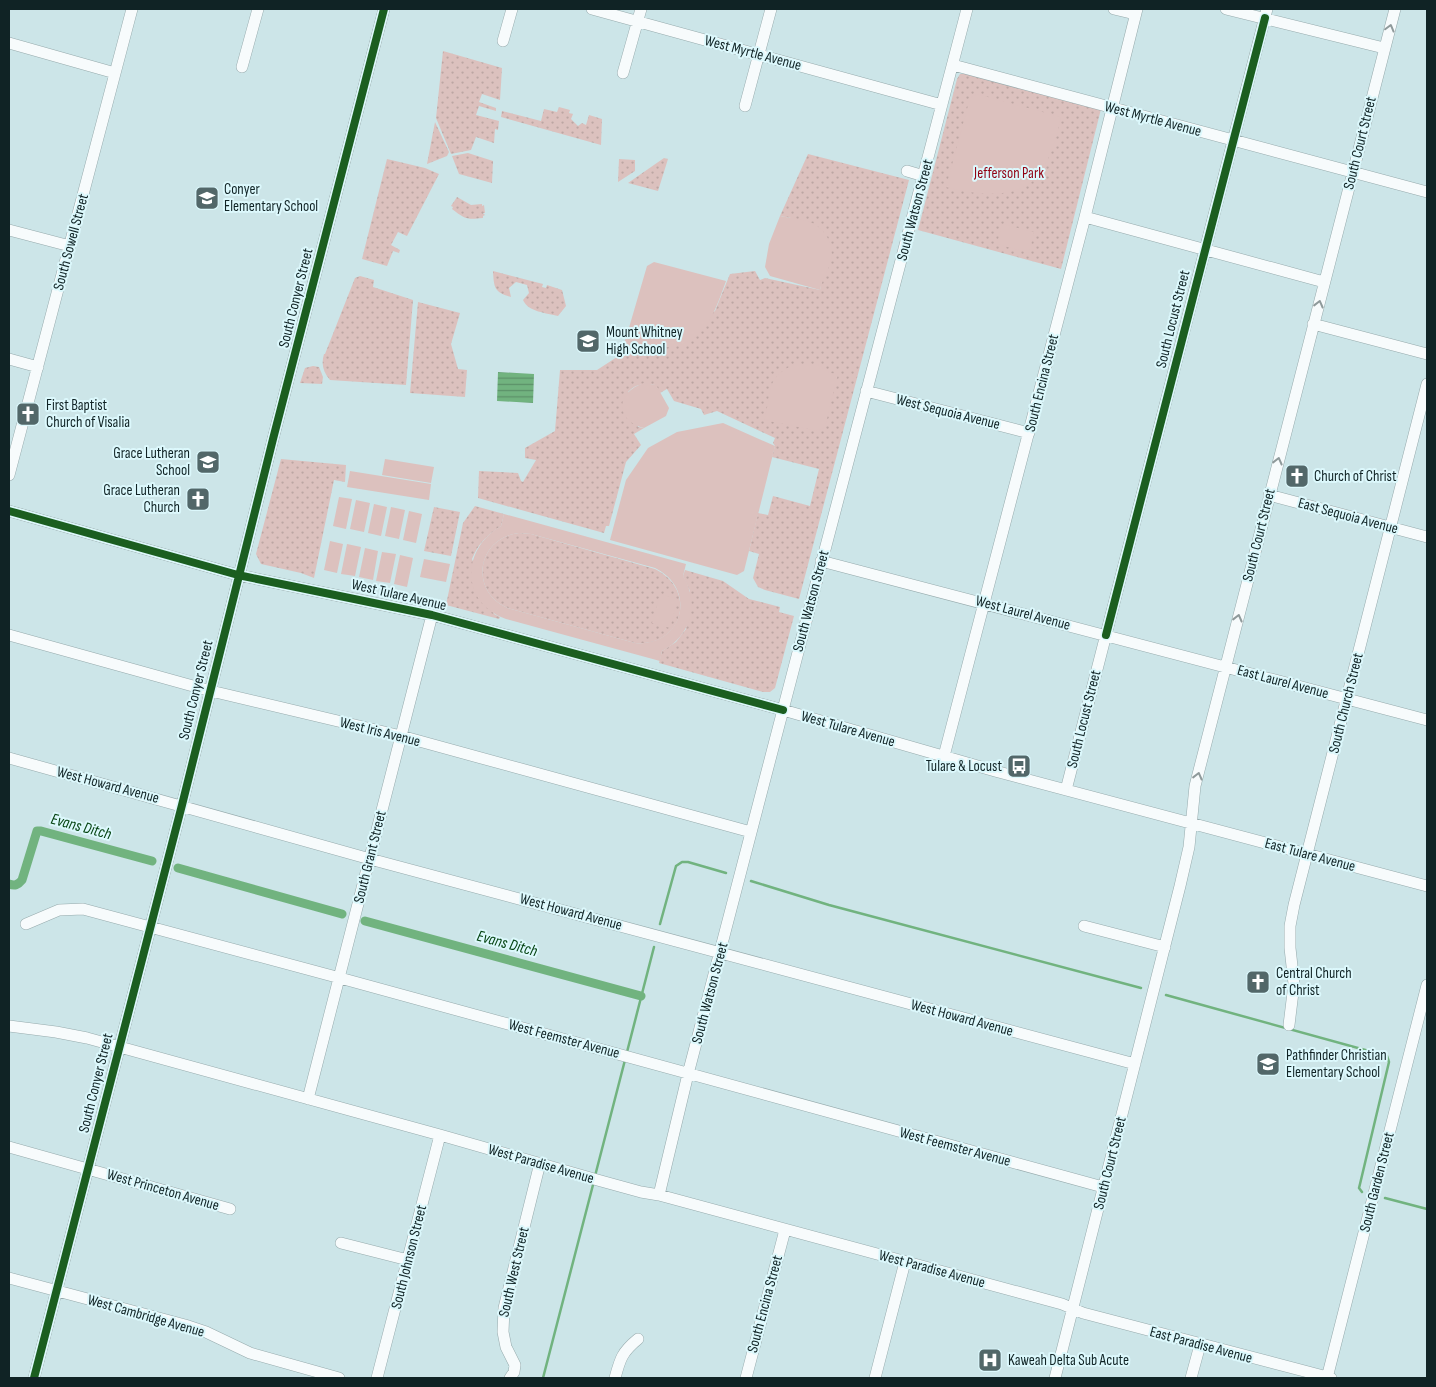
<svg xmlns="http://www.w3.org/2000/svg" width="1436" height="1387" font-family="'Sofia Sans Condensed',sans-serif">
<style>
.green{fill:url(#green-dots)}
.pitch{fill:#dcc1be;fill-rule:evenodd}
.water{fill:url(#water-rules)}
.lines{fill:none;stroke-linecap:round;stroke-linejoin:round}
.stream{stroke:#71b37f;stroke-width:2.5}
.canal{stroke:#71b37f;stroke-width:9}
.minor-casing{stroke:#96aaac;stroke-width:12}
.minor{stroke:#f7fbfc;stroke-width:11}
.cycleway-casing{stroke:#dcf8fc;stroke-width:11}
.cycleway{stroke:#1b5e20;stroke-width:8}
.oneway{stroke:#8f9a9b}
.labels{text-anchor:middle;dominant-baseline:central;stroke-width:4;stroke-linejoin:round;paint-order:stroke}
.street-label{font-size:15px;fill:#102325;stroke:#dcf8fc}
.park-label{font-size:15px;fill:#910112;stroke:#dcf8fc}
.poi-label{font-size:15px;fill:#102325;stroke:#dcf8fc;text-anchor:start}
.water-label{font-size:16px;font-style:italic;fill:#044311;stroke:#dcf8fc}
</style>
<defs>
<pattern id="green-dots" width="8" height="8" patternUnits="userSpaceOnUse" patternTransform="scale(1.25)"><rect width="8" height="8" fill="#dcc1be"/><path d="M2 2h.1M6 6h.1" fill="none" stroke="#bca6a3" stroke-width="1.8" stroke-linecap="round"/></pattern>
<pattern id="water-rules" width="6" height="5" patternUnits="userSpaceOnUse" patternTransform="scale(1.25)"><rect width="6" height="5" fill="#71b37f"/><path d="M0 2.5h6" fill="none" stroke="#5b9168"/></pattern>
</defs>
<rect width="100%" height="100%" fill="#cce5e8"/>
<!-- green -->
<path class="green" d="M443 51 502 68 500 100 482 94 479 102 496 108V111L479 106 476 115 499 121 498 130 495 129 494 143 476 137 471 150 451 154 436 118Z
M960 74H966L1101 109 1061 269 918 230 957 79Z
M559 107 570 110 569 113 573 114 571 119 578 126 582 123 586 125 589 115 602 119 601 145 501 117 502 111 541 121 544 109 557 112Z
M435 122 449 152 447 156 427 164Z
M468 153 493 161 492 183 459 174 452 156Z
M808 154 909 180 799 599 765 590 758 587 753 578 759 554 749 551 758 513 768 515 773 496 810 506 819 469 772 457 775 446 773 443 775 438 717 411 704 415 701 409 674 401 667 389 660 393 655 385C644 383 636 384 628 392L638 427 644 428 634 434 641 445 626 462 609 526H606L604 533 478 498 479 471 518 473 521 481 523 482 536 460 525 458V448L555 431 560 370H597L617 357 626 338 659 347 715 311 730 274 755 271 760 280 765 278 820 290 822 279 824 276 791 218 780 216Z
M664 158 668 159 658 191 628 183Z
M387 159 425 168 439 174 407 236 398 232 391 245 400 250 399 253 393 251 387 266 362 259Z
M619 159 635 160V171L618 182Z
M457 197 471 205 482 204V206L484 205 485 213H483L485 215 483 216V218C467 220 465 219 452 209L453 207 451 206Z
M493 271 543 284 542 287 546 288 547 285 562 290 566 306 558 316C547 313 528 312 523 300L529 293 527 285 516 282 509 288 511 297C494 292 494 288 493 271Z
M360 276 374 280 373 287 413 300 406 385 330 380C323 372 321 364 324 354H325L355 278Z
M418 302 460 313 451 344 458 369 467 370 465 397 410 393Z
M313 366 319 367 323 377 322 384 300 383 305 368Z
M281 459 346 465 345 482 334 480 314 578 301 573 261 564 256 554Z
M475 506 504 514 501 526C487 535 478 544 472 559L494 614 500 617 499 619 446 605 463 523Z
M434 507 460 512 451 556 424 551Z
M519 533 531 534 655 569C698 590 683 647 635 643L511 609C469 595 475 538 519 533Z
M685 570 723 581 749 599 780 607 779 612 794 616 775 688 770 692H763L659 663 662 651 676 642 686 629 690 591 683 576Z"/>
<!-- pitch -->
<path class="pitch" d="M977 94 1061 117C1057 136 1052 155 1041 171 1022 202 975 195 946 187L970 98Z
M780 216C789 218 798 218 807 221 825 226 836 246 830 264 827 273 822 280 820 290L770 276 765 267 769 244Z
M1002 224 1034 232 1029 253 997 244Z
M654 262 726 281C714 314 703 350 660 347 649 346 637 341 626 338L647 266Z
M795 364H817L830 373 838 374 825 427 818 431 764 420C773 392 763 379 795 364Z
M644 383 656 385 669 408 666 416 644 428C615 421 615 392 644 383Z
M723 423 775 446 744 571 737 575 610 540 626 480 648 448 677 432Z
M385 459 434 467 431 483 382 475Z
M350 471 431 484 429 500 347 487Z
M339 497 352 499 346 529 333 526Z
M356 500 370 503 364 532 350 529Z
M374 504 387 507 381 536 368 533Z
M391 507 405 510 399 539 385 536Z
M409 511 422 514 416 543 403 540Z
M504 514 686 564 683 576C700 603 691 636 662 651L660 661 506 619C460 603 461 549 501 526ZM519 533 531 534 655 568C698 589 683 647 635 643L511 609C469 595 475 538 519 533Z
M330 541 343 544 337 573 324 570Z
M347 544 361 547 355 576 341 574Z
M365 548 378 551 373 580 359 577Z
M382 552 396 554 390 583 376 581Z
M400 555 413 558 407 587 394 584Z
M424 559 450 564 446 582 420 577Z
M660 594 678 599 670 628 652 623Z"/>
<!-- water -->
<path class="water" d="M498 372 534 374 533 403 497 401Z"/>
<g class="lines">
<!-- stream -->
<path class="stream" d="M751 881 829 905 1141 988
M660 924 676 866 682 862H688L726 873
M1166 995 1387 1056 1389 1062 1360 1184 1359 1188 1362 1192
M627 1052 654 947
M595 1176 625 1060
M1385 1198 1427 1209
M543 1378 594 1181"/>
<!-- canal -->
<path class="canal" d="M178 868 342 914
M9 884C15 886 18 885 22 880L37 831H41L152 861
M365 921 641 996"/>
<!-- minor casing -->
<g class="minor-casing">
<path id="minor" d="M592 9 942 105
M1114 9 1135 14
M1226 9 1384 48
M503 41 512 9
M9 43 115 73
M953 65 1427 192
M242 67 258 9
M623 73 641 9
M745 106 771 9
M907 171 924 176
M1085 217 1324 282
M9 230 70 246
M1313 324 1427 354
M9 359 38 367
M866 391 1029 433
M9 475 132 9
M1269 495 1427 537
M9 511 238 575 432 615 783 710 995 771 1427 886
M821 561 1427 720
M9 635 211 691 401 736 751 832
M944 756 1085 217 1137 9
M9 758 370 859 1135 1064
M1066 790 1267 9
M26 924 59 910 83 909 340 978 1103 1187
M1084 926 1165 947
M1289 1025 1294 984 1290 948V926L1294 905 1427 384
M9 1026 56 1032 87 1038 440 1135 601 1181 641 1192 659 1195 1062 1304 1083 1313 1331 1378
M308 1099 432 615
M9 1147 230 1209
M659 1195 688 1074 796 660 967 9
M341 1243 408 1260
M9 1278 185 1325 206 1332 250 1353 339 1378
M34 1378 182 805 273 439 384 9
M377 1378 440 1135
M510 1378 514 1372 515 1365 506 1347 503 1332 504 1308 540 1163
M615 1378C620 1359 622 1352 638 1339
M746 1378 785 1230
M875 1378 905 1262
M1055 1378 1180 886 1189 847 1195 786 1395 9
M1191 1378 1200 1345
M1327 1378 1427 985"/>
</g>
<!-- minor -->
<use href="#minor" class="minor"/>
<!-- cycleway casing -->
<g class="cycleway-casing">
<path id="cycleway" d="M9 511 238 575 432 615 783 710
M1106 635 1265 18
M34 1378 182 805 273 439 384 9"/>
</g>
<!-- cycleway -->
<use href="#cycleway" class="cycleway"/>
</g>
<!-- one-way arrows -->
<defs><path id="oneway-chevron" d="M-2-3.5L2.5 0L-2 3.5" fill="none" stroke-width="1.6" stroke-linecap="round" stroke-linejoin="round" transform="scale(1.25)"/></defs>
<g class="oneway">
<use href="#oneway-chevron" transform="translate(1390 28) rotate(-75)"/>
<use href="#oneway-chevron" transform="translate(1319 304) rotate(-76)"/>
<use href="#oneway-chevron" transform="translate(1278 461) rotate(-76)"/>
<use href="#oneway-chevron" transform="translate(1238 618) rotate(-76)"/>
<use href="#oneway-chevron" transform="translate(1198 776) rotate(-76)"/>
</g>
<!-- icons -->
<defs>
<g id="school-square" transform="scale(1.25)"><rect x="-9" y="-9" width="18" height="18" rx="4" fill="#526769" stroke="#dcf8fc"/><path d="M0-5L7-2L0 1L-7-2ZM-4 1L0 2.5L4 1V4Q0 6-4 4Z" fill="#fff"/></g>
<g id="church-square" transform="scale(1.25)"><rect x="-9" y="-9" width="18" height="18" rx="4" fill="#526769" stroke="#dcf8fc"/><path d="M-1.2-6h2.4v3.5h3.3v2.4h-3.3V6h-2.4V-.1h-3.3v-2.4h3.3Z" fill="#fff"/></g>
<g id="bus-square" transform="scale(1.25)"><rect x="-9" y="-9" width="18" height="18" rx="4" fill="#526769" stroke="#dcf8fc"/><path d="M-5-6H5V4H4V6H2V4H-2V6H-4V4H-5ZM-3.5-4V0h7V-4ZM-3.5 1.2v1.5H-2V1.2ZM2 1.2v1.5H3.5V1.2Z" fill="#fff"/></g>
<g id="hospital-square" transform="scale(1.25)"><rect x="-9" y="-9" width="18" height="18" rx="4" fill="#526769" stroke="#dcf8fc"/><path d="M-5-5h3v3.5h4V-5h3V5h-3V1.5h-4V5h-3Z" fill="#fff"/></g>
</defs>
<g fill-rule="evenodd">
<use href="#school-square" x="207" y="198"/>
<use href="#school-square" x="588" y="341"/>
<use href="#church-square" x="28" y="414"/>
<use href="#school-square" x="208" y="462"/>
<use href="#church-square" x="1297" y="476"/>
<use href="#church-square" x="198" y="499"/>
<use href="#bus-square" x="1019" y="766"/>
<use href="#church-square" x="1258" y="982"/>
<use href="#school-square" x="1268" y="1064"/>
<use href="#hospital-square" x="990" y="1360"/>
</g>
<g class="labels">
<!-- street labels -->
<g class="street-label">
<text transform="translate(753 53) rotate(15)">West Myrtle Avenue</text>
<text transform="translate(1153 119) rotate(15)">West Myrtle Avenue</text>
<text transform="translate(1360 143) rotate(-76)">South Court Street</text>
<text transform="translate(915 210) rotate(-75)">South Watson Street</text>
<text transform="translate(71 242) rotate(-75)">South Sowell Street</text>
<text transform="translate(296 298) rotate(-76)">South Conyer Street</text>
<text transform="translate(1173 319) rotate(-76)">South Locust Street</text>
<text transform="translate(1042 383) rotate(-76)">South Encina Street</text>
<text transform="translate(948 412) rotate(14)">West Sequoia Avenue</text>
<text transform="translate(1348 516) rotate(15)">East Sequoia Avenue</text>
<text transform="translate(1259 535) rotate(-76)">South Court Street</text>
<text transform="translate(399 595) rotate(13)">West Tulare Avenue</text>
<text transform="translate(811 601) rotate(-75)">South Watson Street</text>
<text transform="translate(1023 613) rotate(15)">West Laurel Avenue</text>
<text transform="translate(1283 682) rotate(15)">East Laurel Avenue</text>
<text transform="translate(196 690) rotate(-76)">South Conyer Street</text>
<text transform="translate(1346 703) rotate(-76)">South Church Street</text>
<text transform="translate(1084 719) rotate(-76)">South Locust Street</text>
<text transform="translate(848 729) rotate(16)">West Tulare Avenue</text>
<text transform="translate(380 732) rotate(14)">West Iris Avenue</text>
<text transform="translate(108 785) rotate(15)">West Howard Avenue</text>
<text transform="translate(1310 855) rotate(15)">East Tulare Avenue</text>
<text transform="translate(370 857) rotate(-76)">South Grant Street</text>
<text transform="translate(571 912) rotate(15)">West Howard Avenue</text>
<text transform="translate(710 993) rotate(-75)">South Watson Street</text>
<text transform="translate(962 1018) rotate(15)">West Howard Avenue</text>
<text transform="translate(564 1039) rotate(15)">West Feemster Avenue</text>
<text transform="translate(96 1083) rotate(-76)">South Conyer Street</text>
<text transform="translate(955 1147) rotate(15)">West Feemster Avenue</text>
<text transform="translate(1110 1163) rotate(-76)">South Court Street</text>
<text transform="translate(541 1164) rotate(16)">West Paradise Avenue</text>
<text transform="translate(1377 1182) rotate(-76)">South Garden Street</text>
<text transform="translate(163 1190) rotate(16)">West Princeton Avenue</text>
<text transform="translate(409 1257) rotate(-76)">South Johnson Street</text>
<text transform="translate(932 1269) rotate(15)">West Paradise Avenue</text>
<text transform="translate(514 1272) rotate(-77)">South West Street</text>
<text transform="translate(765 1304) rotate(-75)">South Encina Street</text>
<text transform="translate(146 1316) rotate(16)">West Cambridge Avenue</text>
<text transform="translate(1201 1345) rotate(15)">East Paradise Avenue</text>
</g>
<!-- park labels -->
<g class="park-label">
<text x="1009" y="173">Jefferson Park</text>
</g>
<!-- poi labels -->
<g class="poi-label">
<text x="224" y="189">Conyer<tspan x="224" dy="17">Elementary School</tspan></text>
<text x="606" y="332">Mount Whitney<tspan x="606" dy="17">High School</tspan></text>
<text x="46" y="405">First Baptist<tspan x="46" dy="17">Church of Visalia</tspan></text>
<text x="190" y="453" text-anchor="end">Grace Lutheran<tspan x="190" dy="17">School</tspan></text>
<text x="1314" y="476">Church of Christ</text>
<text x="180" y="490" text-anchor="end">Grace Lutheran<tspan x="180" dy="17">Church</tspan></text>
<text x="1002" y="766" text-anchor="end">Tulare &amp; Locust</text>
<text x="1276" y="973">Central Church<tspan x="1276" dy="17">of Christ</tspan></text>
<text x="1286" y="1055">Pathfinder Christian<tspan x="1286" dy="17">Elementary School</tspan></text>
<text x="1008" y="1360">Kaweah Delta Sub Acute</text>
</g>
<!-- water labels -->
<g class="water-label">
<text transform="translate(81 827) rotate(15)">Evans Ditch</text>
<text transform="translate(507 944) rotate(15)">Evans Ditch</text>
</g>
</g>
<!-- border -->
<rect width="1436" height="1387" fill="none" stroke="#102325" stroke-width="20"/>
</svg>
